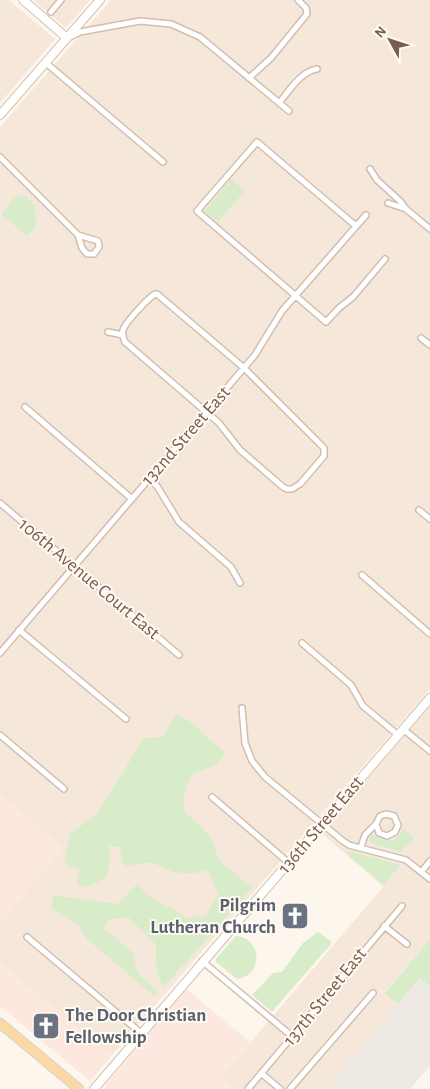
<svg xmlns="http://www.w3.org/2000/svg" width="430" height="1089" font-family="'Alegreya Sans',sans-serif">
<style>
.residential{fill:#f5e8da}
.commercial{fill:#fde8e0}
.industrial{fill:#efe9e4}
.green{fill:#d8ecc9}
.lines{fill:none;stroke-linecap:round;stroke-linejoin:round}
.street-casing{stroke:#d1beb0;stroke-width:8}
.secondary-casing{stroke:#d6c0b0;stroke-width:10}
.primary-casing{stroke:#dad1cd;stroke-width:11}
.street{stroke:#fff;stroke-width:5}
.secondary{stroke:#fff;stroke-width:8}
.primary{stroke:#fbd9a5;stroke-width:9}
.labels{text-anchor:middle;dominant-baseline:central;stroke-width:4;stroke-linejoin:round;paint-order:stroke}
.street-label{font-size:19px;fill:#7a5c4d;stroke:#fffaf3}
.worship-label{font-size:19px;font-weight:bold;fill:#5b616d;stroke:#fffaf3;text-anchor:end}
</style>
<rect width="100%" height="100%" fill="#fdf6ec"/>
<!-- residential -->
<path class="residential" d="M0 0H9L55 39 0 103Z
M33 0H90L66 28Z
M111 0H430V689L111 1056 0 963V923L63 848 0 794V127Z
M430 706V939L385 992 398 1004 327 1089H233L220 1078 383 887 392 894 321 833Z"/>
<!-- commercial -->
<path class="commercial" d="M0 794 63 848 0 923Z
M0 963 111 1056 90 1081 0 1006Z
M186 989 250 1042 220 1078 233 1089H105L107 1083Z"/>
<!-- industrial -->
<path class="industrial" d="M420 978 430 987V1066L410 1089H327Z"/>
<!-- green -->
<path class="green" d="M231 179 245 191 218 222 205 211Z
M21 196H26L35 206 36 226 27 236 1 214 14 198Z
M176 715 190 721 225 753 217 764 191 775 183 800 185 812C201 825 215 838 218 859L252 888 164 987C155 973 156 961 156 945L128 917 109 920 104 928 135 955C133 973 146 980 159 992L154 996 87 939 78 925 52 909 53 895 118 904 137 884 149 896 188 918 206 915 218 895 208 870 191 874 173 872 151 862 125 866 122 861 120 847 108 846 111 854 107 877 86 888 77 885 79 869 70 867 64 862 71 833 97 814 144 738 163 737Z
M403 828 414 838 401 852 373 844 369 841 370 836 373 835C386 842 396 845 403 828Z
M348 851 400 865 384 885 346 853Z
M318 932 331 941V944L272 1012 252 995 273 973 282 972 303 943Z
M236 936C261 937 265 975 237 979L216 962V959Z
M430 939V987L420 978 398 1004 385 993Z"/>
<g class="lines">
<!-- street casing -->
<g class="street-casing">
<path id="street" d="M51 12 61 0
M70 37 80 32 140 21 171 24 200 37 289 111
M46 63 163 162
M249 78 271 58 307 14 306 8 298 0
M279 103C290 90 300 72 317 69
M0 157 78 235 82 248 87 254H94L99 247 98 241 78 235
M370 169 377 180 400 201 406 209 430 229
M388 203 406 209
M356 226 257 142 197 211 326 322 339 308 353 297 385 259
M155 294H157L244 368 324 448V456L300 484 292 489H287L283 487 240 450 219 423 125 342C123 338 122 335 123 330 125 323 148 298 155 294Z
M108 332 123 335
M421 338 430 345
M25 407 132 499
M149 479 157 486 179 522 231 567 240 583
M0 503 179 655
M419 510 430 519
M362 575 430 634
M19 630 126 719
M302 643 351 685 363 706 398 735
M0 653 255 355 282 311 366 215
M242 708 245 743 252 761 265 777 343 841 349 845 406 860 430 879
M403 729 430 751
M0 735 64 789
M212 797 289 863
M361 847 365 835 376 824 379 833 387 836 395 832 398 825 394 816 386 814 380 816 376 824
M422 871 430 861
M384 926 407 944
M27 937 141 1033
M202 961 293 1037
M261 1073 280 1089
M248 1089 402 906
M290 1089 373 993"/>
</g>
<!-- secondary casing -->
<g class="secondary-casing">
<path id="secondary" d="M23 0 67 38
M0 115 100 0
M94 1089 430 698"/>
</g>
<!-- primary casing -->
<g class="primary-casing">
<path id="primary" d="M0 1023 79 1089"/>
</g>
<!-- street -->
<use href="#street" class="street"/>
<!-- secondary -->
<use href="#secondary" class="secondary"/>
<!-- primary -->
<use href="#primary" class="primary"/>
</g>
<!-- icons -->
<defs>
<g id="church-square" transform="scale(1.4375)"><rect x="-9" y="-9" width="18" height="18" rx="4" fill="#6b7280" stroke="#fffaf3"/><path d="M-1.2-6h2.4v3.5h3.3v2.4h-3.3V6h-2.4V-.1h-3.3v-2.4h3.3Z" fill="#fff"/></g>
</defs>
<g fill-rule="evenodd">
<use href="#church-square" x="295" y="916"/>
<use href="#church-square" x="46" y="1026"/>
</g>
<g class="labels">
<!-- street labels -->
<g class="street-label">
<text transform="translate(186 436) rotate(-49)">132nd Street East</text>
<text transform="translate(89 579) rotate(40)">106th Avenue Court East</text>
<text transform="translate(321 825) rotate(-50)">136th Street East</text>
<text transform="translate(325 997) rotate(-51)">137th Street East</text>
</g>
<!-- worship labels -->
<g class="worship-label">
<text x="276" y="905">Pilgrim<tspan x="276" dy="22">Lutheran Church</tspan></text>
<text x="65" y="1015" text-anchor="start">The Door Christian<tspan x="65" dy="22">Fellowship</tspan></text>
</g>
</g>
<!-- north arrow -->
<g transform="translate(390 40) rotate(310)" stroke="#fffaf3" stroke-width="4" paint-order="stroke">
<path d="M0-4L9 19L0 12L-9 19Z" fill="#7a5c4d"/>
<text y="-8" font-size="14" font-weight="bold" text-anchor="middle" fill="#7a5c4d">N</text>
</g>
</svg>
